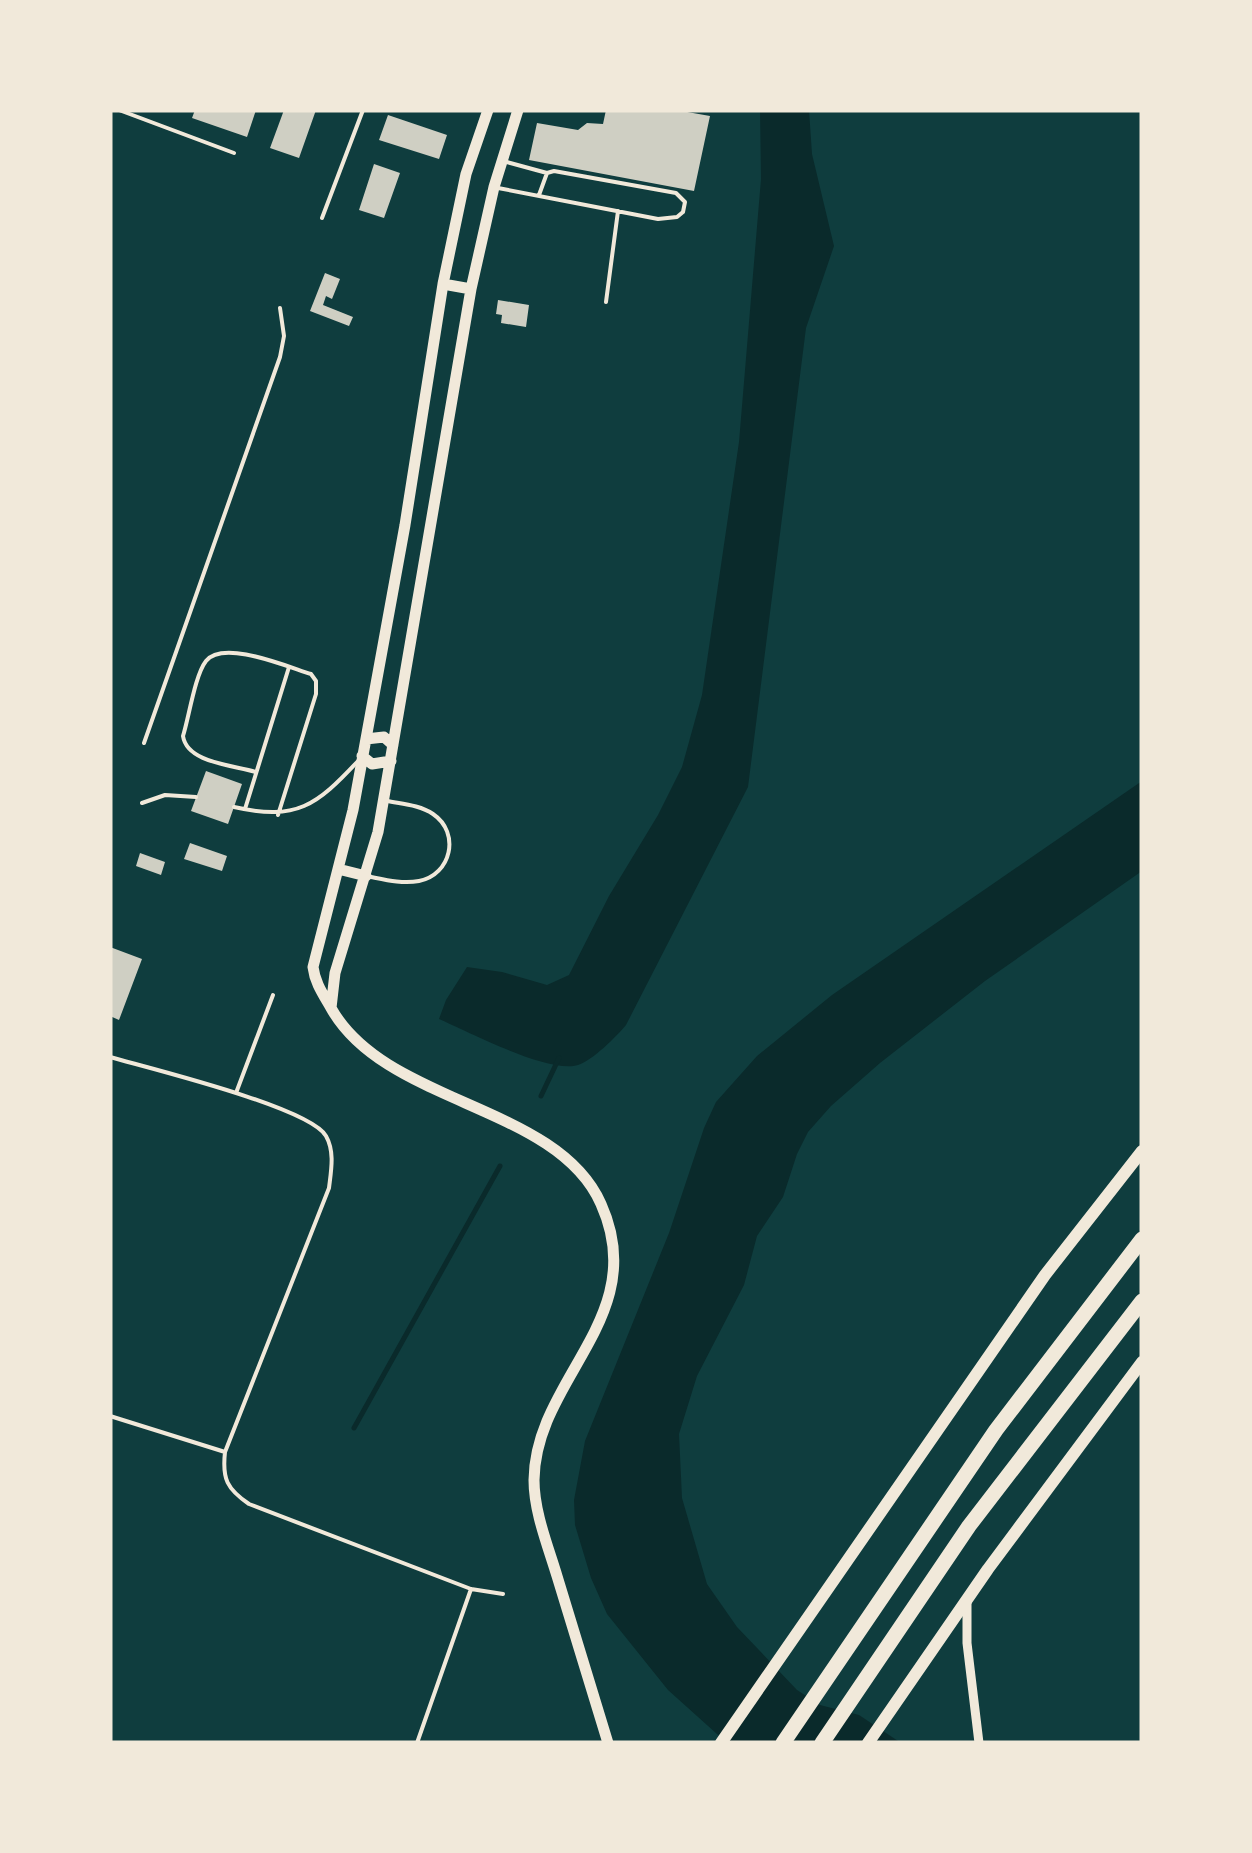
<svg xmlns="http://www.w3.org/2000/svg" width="1252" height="1853" font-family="'Space Grotesk',sans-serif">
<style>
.water{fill:#0a2a2b}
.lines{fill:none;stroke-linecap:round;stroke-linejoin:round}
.stream{stroke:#0a2a2b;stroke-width:5}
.building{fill:#cfcfc3}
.service{stroke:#f1e9da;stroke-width:4}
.minor{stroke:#f1e9da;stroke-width:9}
.tertiary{stroke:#f1e9da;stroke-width:11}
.secondary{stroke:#f1e9da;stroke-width:12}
.motorway{stroke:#f1e9da;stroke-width:15}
</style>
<rect width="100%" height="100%" fill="#0f3d3e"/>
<!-- water -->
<path class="water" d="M760 110H809L812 154 834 246 806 328 748 787 626 1025C617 1036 592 1061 578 1065 549 1074 469 1032 439 1019L446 1000 467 967 502 972 547 985 569 975 609 896 658 815 682 767 702 695 739 442 761 179Z
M1142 781V871L985 981 880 1063 831 1106 808 1132 797 1154 783 1197 757 1236 744 1285 697 1376 679 1434 682 1498 707 1584 737 1627 797 1690 820 1705 859 1715 901 1743H727L668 1690 607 1614 591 1578 575 1525 574 1500 585 1441 669 1233 704 1128 716 1102 757 1056 832 995Z"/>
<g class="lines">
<!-- stream -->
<path class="stream" d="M541 1096 559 1058
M354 1428 500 1166"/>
</g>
<!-- building -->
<path class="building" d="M195 110H256L247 137 192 118Z
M284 110H316L299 158 270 148Z
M606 110H676L710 116 694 191 529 160 537 123 578 130 587 123 603 124Z
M388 115 447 135 439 159 379 140Z
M374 164 400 173 384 218 359 210Z
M325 273 340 279 332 299 326 296 323 305 353 317 349 326 310 311Z
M498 300 529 305 526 327 501 323 502 315 496 314Z
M206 771 242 784 228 824 191 811Z
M190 843 227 856 222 871 184 859Z
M140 853 165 862 161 875 136 866Z
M110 947 142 959 119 1020 110 1016Z"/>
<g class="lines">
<!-- service -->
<path class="service" d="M119 110 234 153
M503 161 547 173
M498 188 658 219 677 217 683 212 685 202 676 193 554 171 547 173 539 195
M322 218 363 110
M606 302 618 211
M144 743 280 357 284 336 280 308
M256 772C233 765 187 763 183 736 189 717 195 675 206 661 223 639 288 667 311 674L316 681V694L278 815
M142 803 165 795 196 797
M234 807C297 821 316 806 359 760
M245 809 289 667
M371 877C386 880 403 884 419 881 451 875 461 833 433 814 420 805 402 804 387 801
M110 1057C148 1068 309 1107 326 1136 335 1152 331 1171 329 1188L225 1452C222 1479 227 1489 249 1504L471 1589 503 1594
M236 1093 273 995
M110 1416 225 1452
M417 1743 471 1589"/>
<!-- minor -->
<path class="minor" d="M967 1601V1643L979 1743"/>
<!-- tertiary -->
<path class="tertiary" d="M488 110 466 174 443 284 405 525 353 810 313 967C315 983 323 994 331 1008 385 1105 557 1104 601 1204 652 1317 535 1378 534 1480 534 1512 548 1546 557 1576 574 1632 591 1687 608 1743
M443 284 471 289
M366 739 384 737 393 745
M362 756 372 764 391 761
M338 869 366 876
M331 1008 335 973 378 832 471 289 494 187 518 110"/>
<!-- secondary -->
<path class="secondary" d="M721 1743 1045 1275 1142 1151
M868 1743 988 1569 1142 1362"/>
<!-- motorway -->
<path class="motorway" d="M783 1743 996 1430 1142 1239
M822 1743 969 1526 1142 1301"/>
</g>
<!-- border -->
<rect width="1252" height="1853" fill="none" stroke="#f1e9da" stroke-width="225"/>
</svg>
